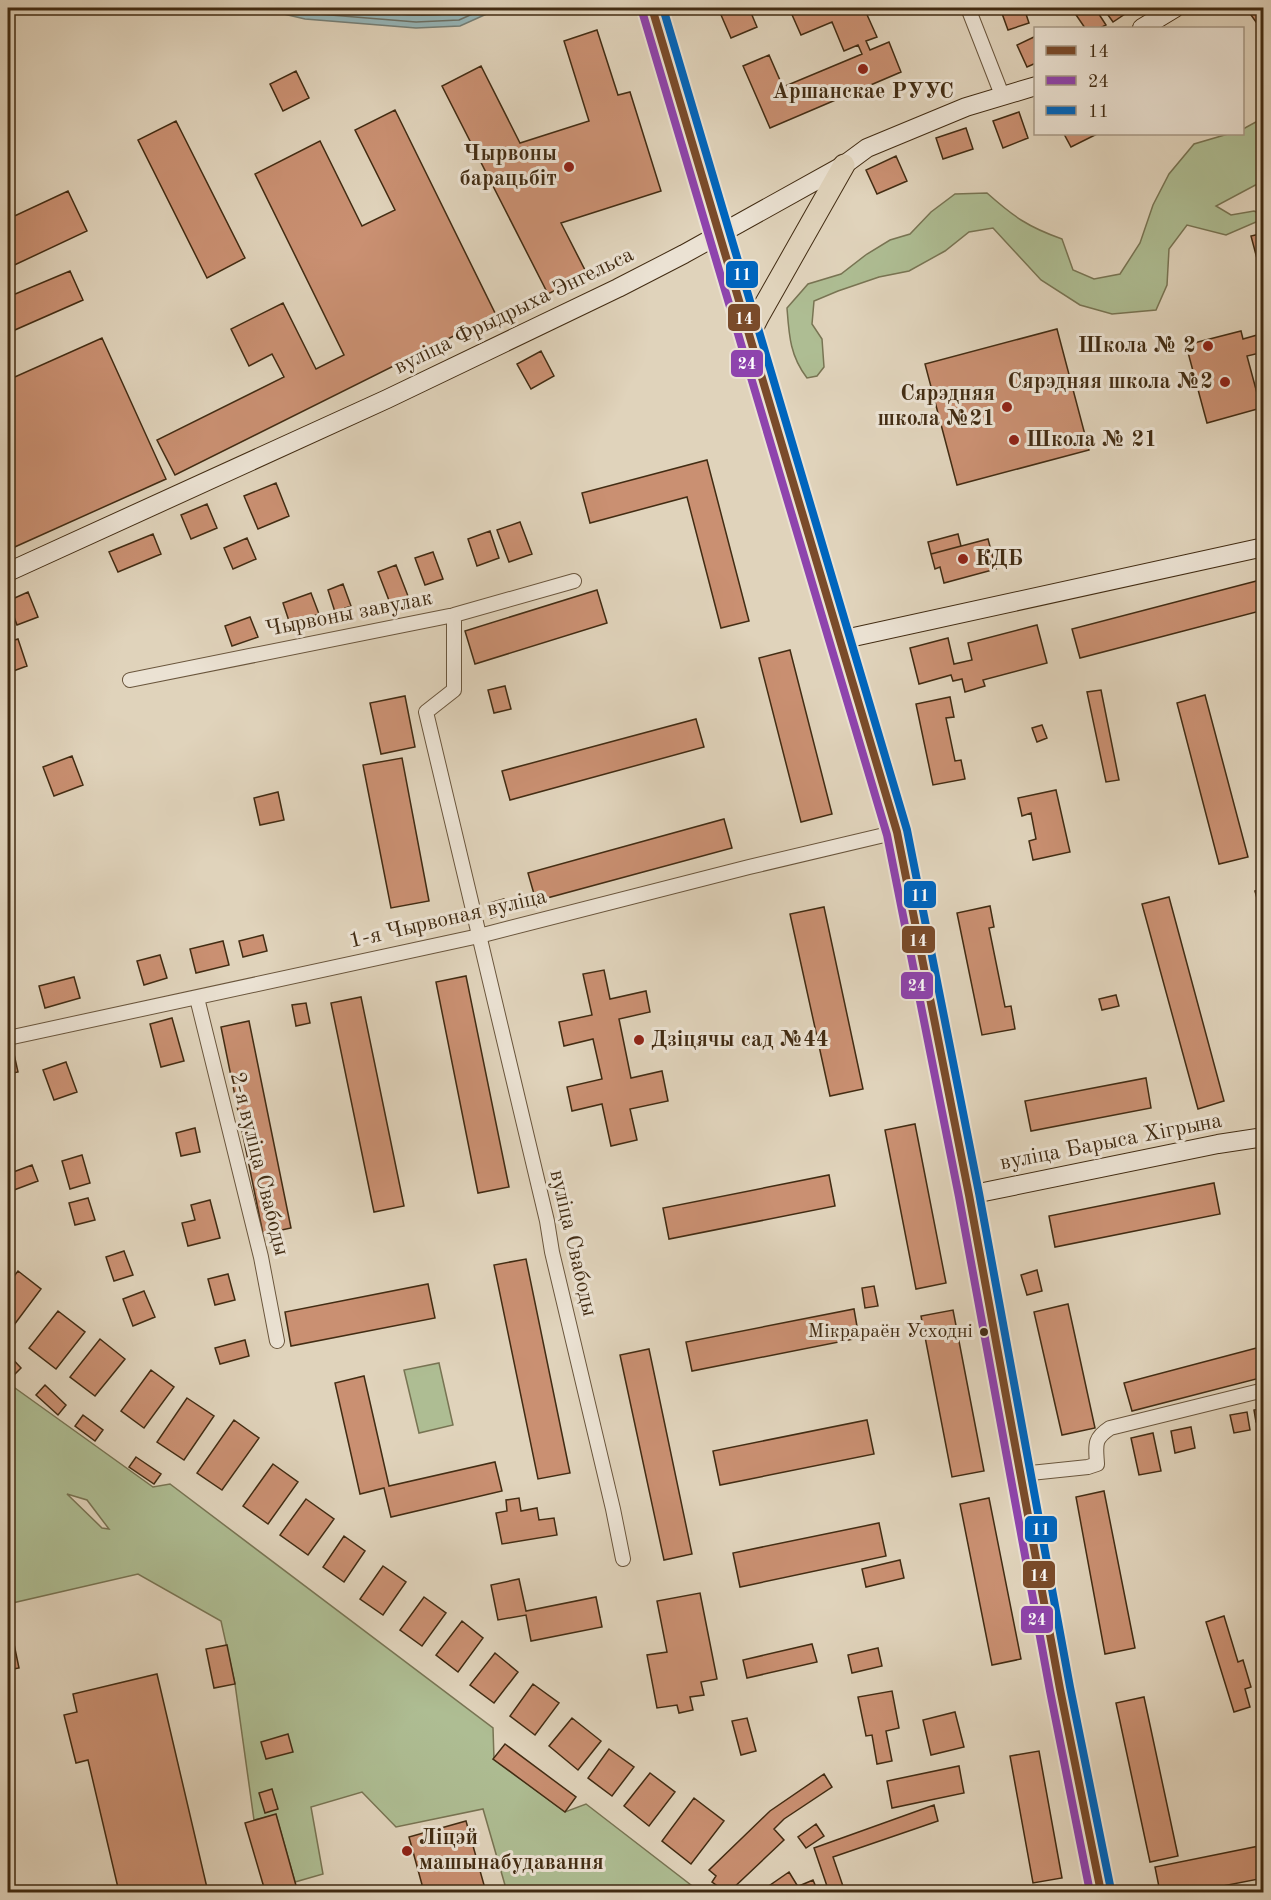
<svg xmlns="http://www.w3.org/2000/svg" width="1271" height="1900" font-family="'Old Standard TT',serif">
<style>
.green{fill:#aebd93;stroke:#787453;stroke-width:1.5;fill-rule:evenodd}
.water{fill:#96b6b9;stroke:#747f77;stroke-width:1.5}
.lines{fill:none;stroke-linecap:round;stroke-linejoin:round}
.shore{stroke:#6c7166;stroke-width:1.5}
.building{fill:#ca9072;stroke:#422c13;stroke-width:1.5}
.street-casing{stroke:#6a563d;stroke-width:16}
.secondary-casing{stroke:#422c13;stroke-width:20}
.primary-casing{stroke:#422c13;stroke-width:23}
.street{stroke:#ebe2d3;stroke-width:14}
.secondary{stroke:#ebe2d3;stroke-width:18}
.primary{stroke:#e0d3bb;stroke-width:21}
.primary-bridge-casing{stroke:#422c13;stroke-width:23;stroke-linecap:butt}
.primary-bridge{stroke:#e0d3bb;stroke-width:21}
.bus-1-casing{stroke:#ebe2d3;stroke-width:12}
.bus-2-casing{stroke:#ebe2d3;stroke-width:12}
.bus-3-casing{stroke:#ebe2d3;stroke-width:12}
.bus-1{stroke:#7a4b2a;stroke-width:8}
.bus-2{stroke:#8e44ad;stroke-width:8}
.bus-3{stroke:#0065bd;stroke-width:8}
.poi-dot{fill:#8f2418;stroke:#ebe2d3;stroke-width:2}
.bus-dot{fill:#422c13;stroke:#ebe2d3;stroke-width:2}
.labels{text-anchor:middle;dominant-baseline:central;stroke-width:6;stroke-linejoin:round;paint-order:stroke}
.bus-label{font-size:20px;fill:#422c13;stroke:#ebe2d3;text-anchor:end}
.poi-label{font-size:22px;font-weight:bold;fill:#422c13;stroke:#ebe2d3;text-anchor:end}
.street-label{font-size:22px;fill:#422c13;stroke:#ebe2d3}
.line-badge{stroke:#ebe2d3;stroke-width:2}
.badge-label{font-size:16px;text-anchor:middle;font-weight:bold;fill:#fff}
</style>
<rect width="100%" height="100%" fill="#e0d3bb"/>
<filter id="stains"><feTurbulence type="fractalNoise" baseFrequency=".00333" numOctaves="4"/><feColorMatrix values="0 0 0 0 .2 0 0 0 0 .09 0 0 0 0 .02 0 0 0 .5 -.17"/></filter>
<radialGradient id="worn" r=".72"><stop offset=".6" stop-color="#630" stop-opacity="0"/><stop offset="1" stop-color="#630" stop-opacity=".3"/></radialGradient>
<!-- green -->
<path class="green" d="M1263 118V181L1216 206 1231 215 1254 211 1263 215V219L1226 235 1187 225 1169 249 1167 285 1156 310 1112 314 1080 305 1041 280 993 228 969 232 945 251 909 271 879 277 838 291 814 301 812 324 822 339 824 367 817 376 807 378C790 356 789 335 787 308L808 284 841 274 867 254 890 240 910 234 931 212 955 194 987 193C1014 217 1028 227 1062 239L1073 270 1094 279 1120 274 1140 243 1153 205 1169 174 1194 144 1228 134H1242L1243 129Z
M439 1363 453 1425 419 1433 404 1370Z
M8 1383 153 1487 170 1484 493 1728 494 1759 565 1812 586 1804 700 1892H507L483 1809 396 1827 362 1792 311 1807 323 1874 295 1882 276 1815 254 1820 235 1684 221 1621 138 1574 8 1604ZM67 1494 87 1500 109 1529 102 1528Z"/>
<!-- water -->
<path class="water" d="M258 8H500L460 26 416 28 305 19Z"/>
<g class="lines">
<!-- shore -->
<path class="shore" d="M283 8 306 13 416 22 459 20 486 8
M329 8C366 10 435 23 468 8"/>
</g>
<!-- building -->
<path class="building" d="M718 8H749L757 27 731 38Z
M789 8H864L877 37 866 41 870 50 889 42 901 72 770 128 743 66 769 55 783 87 862 54 858 45 844 51 832 22 801 35Z
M1000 8H1024L1029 23 1008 30Z
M1074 8H1095L1106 25 1100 28H1085L1072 9Z
M1103 8H1130L1131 10 1113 22Z
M1246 8H1264V27L1261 29Z
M597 30 618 95 630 92 661 191 561 223 587 274 548 294 442 86 481 66 520 143 589 121 564 41Z
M1036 36V63L1027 67 1017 45Z
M296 71 309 98 283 111 270 84Z
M395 110 496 315 175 475 157 440 284 377 272 354 249 366 231 329 283 303 316 369 344 355 255 174 320 141 362 226 395 210 355 130Z
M1019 112 1028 138 1003 148 993 121Z
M176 121 245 258 207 278 138 140Z
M966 128 973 149 943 159 936 138Z
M1064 134H1097L1071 147Z
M896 156 907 181 877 194 866 170Z
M68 191 87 231 8 268V219Z
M1264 233V285L1251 236Z
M70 271 83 300 8 333V297Z
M1057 329 1089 450 957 485 925 364Z
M1241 331 1243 339 1264 333V352L1247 356 1261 408 1207 423 1186 345Z
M102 338 166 479 8 550V380Z
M541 351 554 376 531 389 517 364Z
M707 460 749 621 721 628 687 497 590 523 582 493Z
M276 483 289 516 258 529 244 496Z
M207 504 217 528 191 539 181 515Z
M520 522 532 554 509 562 497 530Z
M490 531 499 558 477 566 468 539Z
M153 534 161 554 118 572 109 552Z
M958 534 961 546 931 554 928 542Z
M247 538 256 559 233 569 224 548Z
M988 539 996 569 944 583 940 567 935 569 931 554Z
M433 552 443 579 425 585 415 558Z
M396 565 408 596 390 603 378 572Z
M1264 579V610L1080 658 1072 629Z
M343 584 351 606 335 612 328 590Z
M597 590 607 623 475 664 465 631Z
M28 592 38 617 17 625 8 601Z
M311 593 319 614 290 624 283 603Z
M250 617 258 637 232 646 225 626Z
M1037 625 1047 663 983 680 985 686 965 692 962 679 953 681 951 675 919 684 910 648 948 638 954 664 972 660 968 643Z
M18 639 27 666 8 673V642Z
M790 650 832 814 801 822 759 658Z
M505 686 511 709 494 713 488 690Z
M1101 690 1119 780 1106 782 1087 692Z
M1205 695 1248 857 1219 864 1177 703Z
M405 696 415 747 381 754 370 703Z
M950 697 954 717 946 718 955 761 961 760 965 779 933 785 916 704Z
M696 719 704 747 510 800 502 771Z
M1042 725 1047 738 1037 742 1032 728Z
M72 756 83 785 54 796 43 767Z
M402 758 429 901 391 908 363 765Z
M1056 790 1070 852 1033 860 1029 841 1036 839 1031 813 1022 816 1018 798Z
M278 792 284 820 260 825 254 798Z
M724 819 732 848 536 901 528 873Z
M1264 888V925L1255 891Z
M1169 897 1224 1101 1198 1109 1142 904Z
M504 899 508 912 491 918 486 904Z
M990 906 994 927 989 928 1005 1007 1011 1006 1015 1029 982 1035 957 913Z
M824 907 863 1089 830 1096 790 914Z
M263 935 267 951 243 957 239 941Z
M223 941 229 965 196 973 190 949Z
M160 955 167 978 144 985 137 961Z
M604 970 610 999 646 991 650 1012 619 1019 631 1078 662 1071 668 1101 630 1109 637 1140 611 1146 602 1104 572 1111 567 1087 602 1079 593 1039 564 1046 559 1022 592 1015 583 974Z
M466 976 509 1187 478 1193 436 982Z
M74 977 80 998 45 1008 39 986Z
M1116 995 1119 1006 1102 1010 1099 999Z
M361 997 404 1206 374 1212 331 1003Z
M306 1003 310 1023 296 1026 292 1005Z
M172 1018 184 1061 161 1067 150 1024Z
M249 1021 291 1228 263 1234 221 1027Z
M12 1045 18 1072 8 1074V1046Z
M66 1062 77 1092 54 1100 43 1070Z
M1146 1078 1151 1108 1031 1131 1025 1101Z
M915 1124 946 1283 916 1289 885 1130Z
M195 1128 200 1152 181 1156 176 1133Z
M82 1155 90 1183 70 1189 62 1161Z
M32 1165 38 1181 14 1190 8 1174Z
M829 1175 835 1206 669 1239 663 1208Z
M1214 1183 1220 1214 1055 1247 1049 1216Z
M88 1198 95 1220 75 1225 69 1203Z
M210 1200 220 1238 188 1246 182 1223 195 1220 191 1205Z
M124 1251 133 1275 114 1281 106 1257Z
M526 1259 570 1473 538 1479 494 1265Z
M1037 1270 1042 1291 1027 1295 1021 1275Z
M18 1271 41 1289 11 1329 8 1326V1284Z
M228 1274 235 1300 215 1305 208 1279Z
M428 1284 435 1318 291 1346 285 1312Z
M874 1286 878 1306 865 1308 862 1288Z
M144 1291 155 1317 133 1326 123 1299Z
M1068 1304 1095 1428 1062 1435 1034 1312Z
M854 1309 859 1338 692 1371 686 1342Z
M953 1310 984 1471 952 1477 921 1316Z
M58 1311 85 1332 56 1369 29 1348Z
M100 1339 125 1359 95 1396 70 1377Z
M245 1340 249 1356 220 1364 215 1348Z
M1264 1346V1377L1132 1411 1124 1383Z
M649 1349 692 1554 664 1560 620 1355Z
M8 1354 21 1368 10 1379 8 1376Z
M151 1370 174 1387 144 1428 121 1411Z
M364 1376 389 1486 495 1462 502 1491 391 1517 384 1488 360 1494 335 1383Z
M45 1385 66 1405 58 1415 36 1395Z
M187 1398 214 1416 184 1460 157 1442Z
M1264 1408V1421L1256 1422 1254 1410Z
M1247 1412 1250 1430 1234 1433 1230 1415Z
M83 1415 103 1430 95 1441 75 1426Z
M234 1420 259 1438 222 1490 197 1473Z
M867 1420 874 1454 720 1485 713 1451Z
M1191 1427 1195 1448 1175 1453 1171 1431Z
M1153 1433 1161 1471 1139 1475 1131 1438Z
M136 1457 161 1474 154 1484 129 1467Z
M273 1464 298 1482 268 1524 243 1506Z
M1104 1491 1135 1648 1105 1654 1076 1497Z
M519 1498 521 1511 537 1508 539 1520 554 1518 557 1535 502 1544 496 1513 507 1511 506 1500Z
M989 1498 1021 1659 992 1665 960 1504Z
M306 1499 334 1519 308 1555 280 1535Z
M879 1523 886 1556 740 1587 733 1553Z
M344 1536 365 1551 344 1582 323 1567Z
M900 1560 904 1578 866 1587 862 1569Z
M383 1566 406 1582 383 1615 360 1599Z
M519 1579 526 1611 596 1597 602 1627 531 1641 526 1615 498 1620 491 1585Z
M700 1593 717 1679 701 1682 704 1695 690 1697 693 1710 679 1713 677 1705 657 1708 647 1655 667 1652 657 1601Z
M424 1597 446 1613 422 1646 400 1630Z
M1224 1616 1238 1662 1243 1660 1251 1687 1245 1689 1250 1707 1234 1712 1206 1622Z
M462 1621 483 1638 458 1672 436 1655Z
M10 1625 19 1668 8 1670V1626Z
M812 1644 817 1662 747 1678 743 1660Z
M227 1645 235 1684 214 1688 206 1649Z
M878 1648 882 1666 852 1673 848 1655Z
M495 1653 518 1672 494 1703 470 1685Z
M157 1674 208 1892H119L88 1760 76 1763 64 1715 77 1712 73 1694Z
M533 1684 559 1703 535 1735 510 1716Z
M892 1691 899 1728 886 1731 892 1761 877 1764 872 1735 866 1736 858 1697Z
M1144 1697 1178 1856 1150 1862 1116 1703Z
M955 1712 964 1747 931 1755 923 1720Z
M572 1718 601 1741 578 1770 549 1746Z
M747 1718 756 1751 741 1755 732 1721Z
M288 1734 293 1752 266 1759 261 1742Z
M505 1744 576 1797 565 1812 493 1759Z
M609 1749 634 1767 612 1796 588 1778Z
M1039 1751 1062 1878 1033 1883 1010 1756Z
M959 1766 964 1793 892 1808 887 1781Z
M650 1773 675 1792 649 1826 624 1806Z
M824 1774 832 1787 784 1819 774 1829 784 1840 729 1892H726L712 1882 716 1876 709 1870 770 1811Z
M272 1789 278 1809 265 1813 259 1793Z
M694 1798 724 1821 691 1864 662 1841Z
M934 1805 938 1821 833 1857 845 1892H829L814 1848Z
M276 1814 295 1882 298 1892H261L265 1891 245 1823Z
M466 1821 486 1892H424L409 1837Z
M816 1824 824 1836 806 1848 798 1837Z
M1264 1845V1878L1192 1892H1160L1155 1867Z
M789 1872 797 1885 789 1890 791 1892H760Z
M813 1880 818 1892H802L799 1886Z"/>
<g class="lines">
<!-- street casing -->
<g class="street-casing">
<path id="street" d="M968 8 1002 95
M454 615V690L426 712 547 1221 552 1252 613 1509 623 1559
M130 680 454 615 574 581
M197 998 261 1257 277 1341
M8 1038 479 936 749 867 897 832
M1021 1474 1088 1467 1097 1464C1096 1446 1093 1439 1110 1428L1264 1390"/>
</g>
<!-- secondary casing -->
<g class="secondary-casing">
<path id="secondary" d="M1142 28 1175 8
M8 572 387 399 618 288 684 254 844 165 867 148 966 107 1036 86
M840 640 1264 547
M969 1195 1218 1144 1264 1137"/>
</g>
<!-- primary casing -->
<g class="primary-casing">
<path id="primary" d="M652 8 704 185
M740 308 897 832 969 1195 1060 1689 1101 1892
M748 337 758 317 844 165"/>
</g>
<!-- street -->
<use href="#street" class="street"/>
<!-- secondary -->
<use href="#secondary" class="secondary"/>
<!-- primary -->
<use href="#primary" class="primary"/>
<!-- primary-bridge casing -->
<g class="primary-bridge-casing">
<path id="primary-bridge" d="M704 185 740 308"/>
</g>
<!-- primary-bridge -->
<use href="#primary-bridge" class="primary-bridge"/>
<!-- bus-1 casing -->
<g class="bus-1-casing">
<path id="bus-1" d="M652 8 897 832 969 1195 1060 1689 1101 1892"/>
</g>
<!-- bus-2 casing -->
<g class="bus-2-casing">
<path id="bus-2" d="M642 11 887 835 959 1197 1050 1691 1090 1892"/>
</g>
<!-- bus-3 casing -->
<g class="bus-3-casing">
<path id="bus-3" d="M663 8 907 830 979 1193 1070 1687 1111 1890"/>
</g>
<!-- bus-1 -->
<use href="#bus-1" class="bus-1"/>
<!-- bus-2 -->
<use href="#bus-2" class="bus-2"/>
<!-- bus-3 -->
<use href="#bus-3" class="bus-3"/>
</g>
<!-- markers -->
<g class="poi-dot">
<circle cx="863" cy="69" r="6"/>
<circle cx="569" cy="167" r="6"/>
<circle cx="1208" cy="346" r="6"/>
<circle cx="1225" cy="382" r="6"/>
<circle cx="1007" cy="407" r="6"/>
<circle cx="1014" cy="440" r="6"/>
<circle cx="963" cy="559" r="6"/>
<circle cx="639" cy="1040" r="6"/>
<circle cx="407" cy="1851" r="6"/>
</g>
<circle class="bus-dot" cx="984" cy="1332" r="5"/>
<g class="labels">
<!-- bus labels -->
<g class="bus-label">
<text x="973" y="1332">Мікрараён Усходні</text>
</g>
<!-- poi labels -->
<g class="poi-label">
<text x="863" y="92" text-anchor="middle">Аршанскае РУУС</text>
<text x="557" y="154">Чырвоны<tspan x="557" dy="25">барацьбіт</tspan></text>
<text x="1196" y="346">Школа № 2</text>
<text x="1213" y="382">Сярэдняя школа №2</text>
<text x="995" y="394">Сярэдняя<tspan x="995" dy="25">школа №21</tspan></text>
<text x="1026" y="440" text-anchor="start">Школа № 21</text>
<text x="975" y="559" text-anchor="start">КДБ</text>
<text x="651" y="1040" text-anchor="start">Дзіцячы сад №44</text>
<text x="419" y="1838" text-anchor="start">Ліцэй<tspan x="419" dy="25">машынабудавання</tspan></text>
</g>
<!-- street labels -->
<g class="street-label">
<text transform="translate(514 311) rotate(-26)">вуліца Фрыдрыха Энгельса</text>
<text transform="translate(349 614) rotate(-11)">Чырвоны завулак</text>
<text transform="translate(448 919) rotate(-13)">1-я Чырвоная вуліца</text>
<text transform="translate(1111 1142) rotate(-11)">вуліца Барыса Хігрына</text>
<text transform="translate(259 1164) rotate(76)">2-я вуліца Свабоды</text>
<text transform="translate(573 1243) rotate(77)">вуліца Свабоды</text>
</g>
</g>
<g class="line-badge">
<rect x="725" y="260" width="34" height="29" rx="6" fill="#0065bd"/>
<rect x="727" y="303" width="34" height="29" rx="6" fill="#7a4b2a"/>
<rect x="730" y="349" width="34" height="29" rx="6" fill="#8e44ad"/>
<rect x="903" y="880" width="34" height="29" rx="6" fill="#0065bd"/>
<rect x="901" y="925" width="35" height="29" rx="6" fill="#7a4b2a"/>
<rect x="900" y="971" width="34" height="29" rx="6" fill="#8e44ad"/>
<rect x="1024" y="1515" width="34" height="28" rx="6" fill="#0065bd"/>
<rect x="1022" y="1560" width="34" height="29" rx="6" fill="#7a4b2a"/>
<rect x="1020" y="1605" width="34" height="29" rx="6" fill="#8e44ad"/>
</g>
<g class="badge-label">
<text x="742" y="280">11</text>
<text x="744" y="324">14</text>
<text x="747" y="369">24</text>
<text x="920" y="901">11</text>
<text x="918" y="946">14</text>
<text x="917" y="991">24</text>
<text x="1041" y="1535">11</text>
<text x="1039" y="1581">14</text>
<text x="1037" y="1625">24</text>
</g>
<!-- margin -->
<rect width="1271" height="1900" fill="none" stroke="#e0d3bb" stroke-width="30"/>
<rect x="9" y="9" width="1253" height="1882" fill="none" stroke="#422c13" stroke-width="3"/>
<rect x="15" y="15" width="1241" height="1870" fill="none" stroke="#422c13" stroke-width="1.5"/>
<!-- legend -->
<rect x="1034" y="27" width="210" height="108" fill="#ebe2d3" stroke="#a79986" stroke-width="1.5"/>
<rect x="1046" y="46" width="30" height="9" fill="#7a4b2a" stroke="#a79986" stroke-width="1.5"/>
<text x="1088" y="57" font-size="18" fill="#422c13">14</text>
<rect x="1046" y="76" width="30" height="9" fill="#8e44ad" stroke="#a79986" stroke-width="1.5"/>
<text x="1088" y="87" font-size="18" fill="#422c13">24</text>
<rect x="1046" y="106" width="30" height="9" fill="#0065bd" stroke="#a79986" stroke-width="1.5"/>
<text x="1088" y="117" font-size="18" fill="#422c13">11</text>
<rect width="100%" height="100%" filter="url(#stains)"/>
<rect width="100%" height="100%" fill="url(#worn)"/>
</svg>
